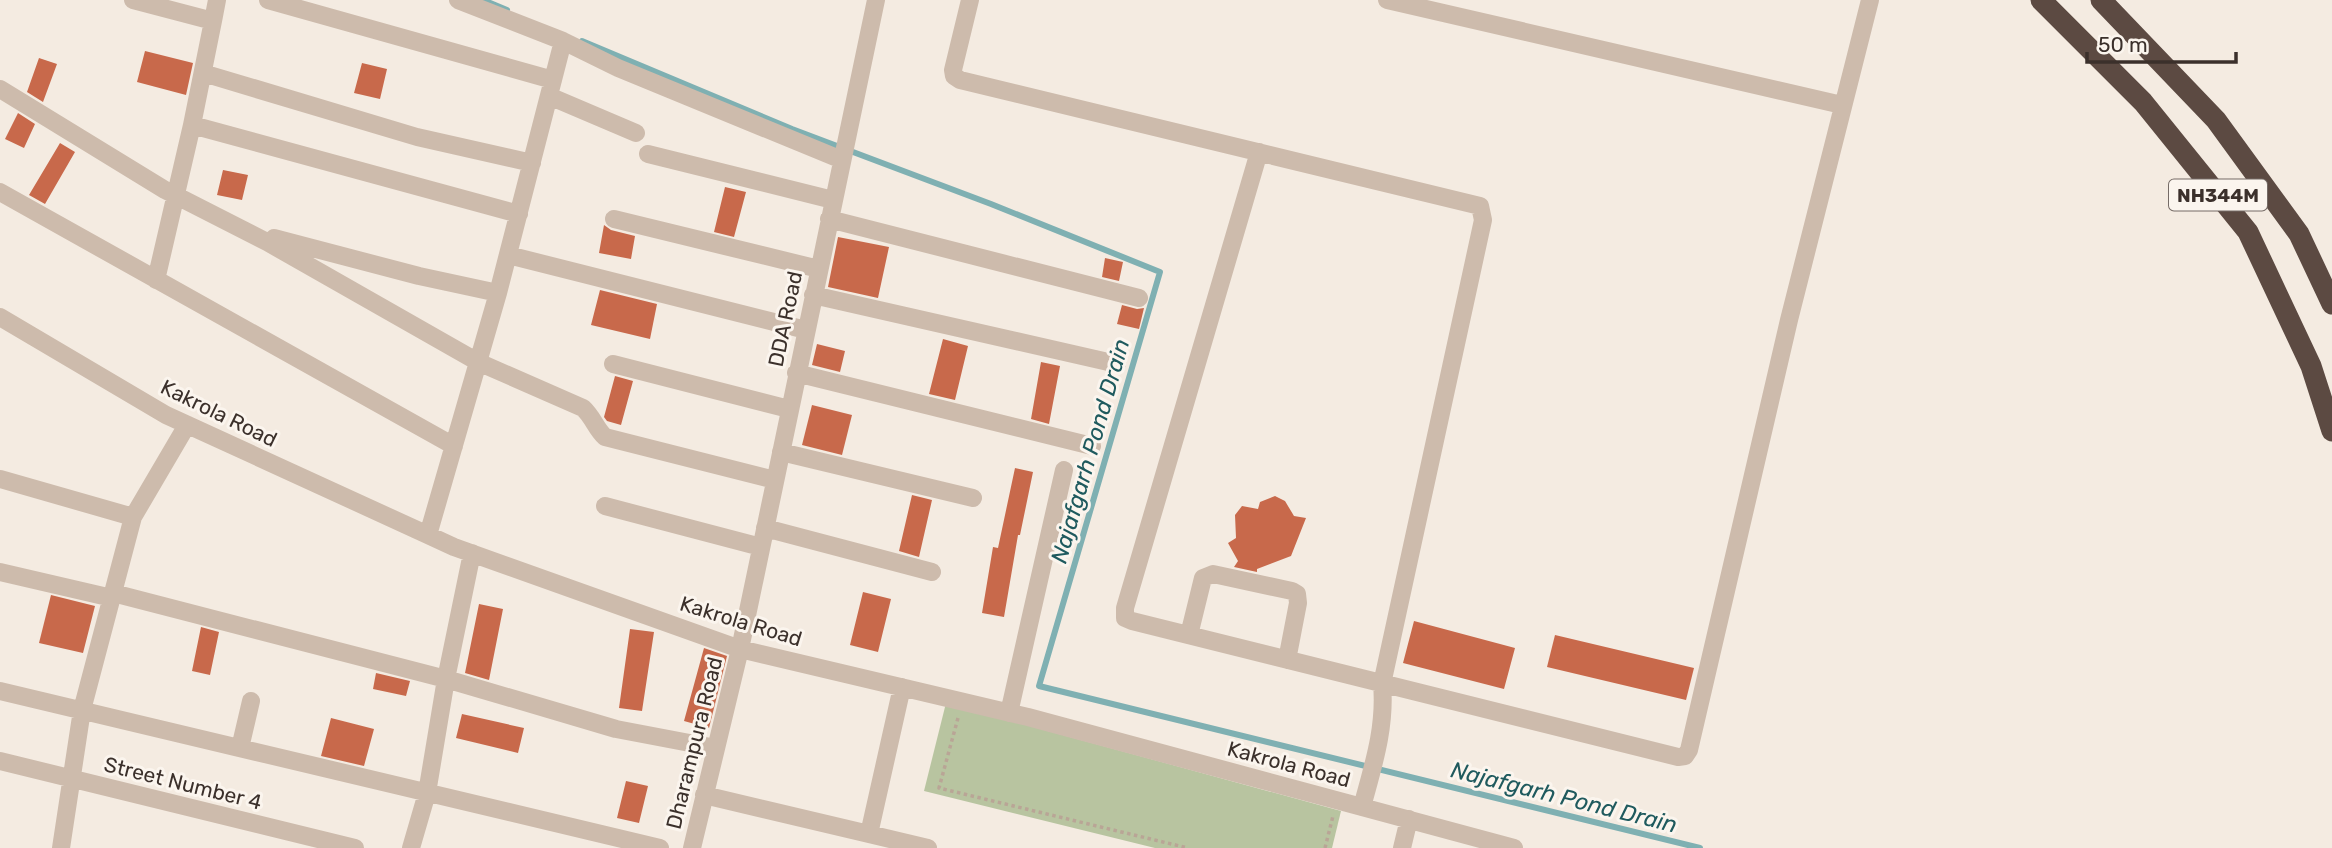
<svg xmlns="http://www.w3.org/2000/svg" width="2332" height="848" font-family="Rubik,sans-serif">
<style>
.green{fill:#b8c4a0}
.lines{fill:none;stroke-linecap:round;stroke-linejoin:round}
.stream{stroke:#7fb0b2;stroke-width:6}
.building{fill:#c8694b}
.path{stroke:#b9a596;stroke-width:3.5;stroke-dasharray:3.5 3.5;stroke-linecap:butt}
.minor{stroke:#cdbbac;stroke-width:18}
.highway{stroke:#5c4a42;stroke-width:21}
.labels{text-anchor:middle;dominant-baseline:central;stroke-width:6;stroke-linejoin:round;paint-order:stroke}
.shield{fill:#fbf5ee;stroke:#756b66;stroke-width:2}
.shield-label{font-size:19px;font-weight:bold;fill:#3b302b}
.street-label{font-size:21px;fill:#3b302b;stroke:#fbf5ee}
.water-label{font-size:23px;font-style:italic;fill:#1f5a5e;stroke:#fbf5ee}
</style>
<rect width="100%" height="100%" fill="#f4ebe1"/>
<!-- green -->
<path class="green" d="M946 703 1341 811 1332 848H1155L924 791Z"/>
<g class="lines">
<!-- stream -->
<path class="stream" d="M483 0 507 10
M582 41 792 129 991 204 1160 272 1039 686 1700 848"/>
</g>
<!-- building -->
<path class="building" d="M145 51 193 63 186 95 137 82Z
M39 58 57 64 43 102 27 92Z
M362 63 387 69 380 99 354 93Z
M18 113 35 124 24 148 5 139Z
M60 143 75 152 45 204 29 195Z
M223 170 248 175 242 200 217 195Z
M725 187 746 192 734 237 714 232Z
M604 225 611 230 635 236 631 259 599 253Z
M838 237 889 247 878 298 828 287Z
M1105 258 1123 262 1119 281 1102 277Z
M600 290 657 304 650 339 591 325Z
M1122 305 1137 309 1144 308 1139 329 1117 324Z
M943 339 968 346 955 400 929 394Z
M817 344 845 351 840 372 812 365Z
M1041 362 1060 366 1049 424 1031 419Z
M615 376 633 381 621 425 607 421 604 417Z
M812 405 852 415 842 455 802 445Z
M1015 468 1033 472 1020 535H1018L1004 617 982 613 993 547 998 548Z
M912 495 932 500 919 557 899 551Z
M1275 496 1285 501 1294 516 1306 518 1291 556 1257 569V572L1234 567 1238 561 1228 543 1236 538 1235 515 1242 506 1258 509 1260 502Z
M863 592 891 599 878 652 850 645Z
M51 595 95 606 83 653 39 643Z
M479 604 503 609 489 680 465 673Z
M1414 621 1515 648 1504 689 1403 663Z
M201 627 219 632 210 675 192 671Z
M630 629 654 632 642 711 619 708Z
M1555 635 1694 668 1686 700 1547 667Z
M704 648 727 656 709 728 684 721Z
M376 673 410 681 406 696 373 689Z
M462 714 524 728 518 753 456 738Z
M331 718 374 729 364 766 321 756Z
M626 781 648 786 639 823 617 818Z"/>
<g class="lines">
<!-- path -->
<path class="path" d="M958 718 939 788 1188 848
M1325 848 1333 816"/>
<!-- minor -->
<path class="minor" d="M133 0 213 21 192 125 519 214
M268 0 553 80
M458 0 563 41 618 68 842 160
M970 0 953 70 954 76 960 80 1480 206 1483 220 1382 684C1386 727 1373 766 1362 807
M1387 0 1842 105
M213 21 217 0
M203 73 417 137 532 163
M0 89 165 190 267 242 478 362 583 408C593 417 596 429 605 437L775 480
M549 96 636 133
M1259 152 1125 608V618L1132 621 1678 757 1685 756 1689 750 1789 320 1870 0
M648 154 833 200
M0 192 454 446
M614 219 819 269
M829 219 1139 298
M274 238 419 276 498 293
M508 255 806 330
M156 280 192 125
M813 295 1117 364
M0 317 166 415 428 535 454 547 740 649 1028 717 1514 848
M613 364 789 409
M796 373 1092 446
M781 452 973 498
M0 479 133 517 187 425
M605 506 761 547
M765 528 932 572
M428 535 498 293 563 41
M472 553 446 679 616 729 716 748
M0 572 112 598
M113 593 446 679 427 793 411 848
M1189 635 1203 578 1213 574 1292 591 1297 594 1298 603 1287 660
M902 687 869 834 928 848
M0 691 660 848
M1009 713 1064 470
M240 748 251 701
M0 761 355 848
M704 795 869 834
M61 848 82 710 133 517
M692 848 740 649 876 0
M1402 848 1409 819"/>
<!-- highway -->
<path class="highway" d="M2041 0 2143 102 2248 232 2311 366 2332 431
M2101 0 2216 120 2299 234 2332 304"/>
</g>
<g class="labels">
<!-- shield labels -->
<rect class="shield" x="2169" y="179.5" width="98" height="31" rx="5"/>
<g class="shield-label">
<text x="2218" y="195">NH344M</text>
</g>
<!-- street labels -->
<g class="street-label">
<text transform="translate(785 319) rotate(-78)">DDA Road</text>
<text transform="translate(219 413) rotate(26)">Kakrola Road</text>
<text transform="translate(741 621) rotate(17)">Kakrola Road</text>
<text transform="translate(694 743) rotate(-76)">Dharampura Road</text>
<text transform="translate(1289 764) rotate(15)">Kakrola Road</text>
<text transform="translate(183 783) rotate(14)">Street Number 4</text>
</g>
<!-- water labels -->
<g class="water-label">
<text transform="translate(1090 451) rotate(-74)">Najafgarh Pond Drain</text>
<text transform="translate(1564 797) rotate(14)">Najafgarh Pond Drain</text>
</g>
</g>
<!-- scale -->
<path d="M2087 52v10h149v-10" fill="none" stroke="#3b302b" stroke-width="3.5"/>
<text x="2098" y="52" font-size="21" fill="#3b302b" stroke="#fbf5ee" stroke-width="5" paint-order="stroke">50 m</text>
</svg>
